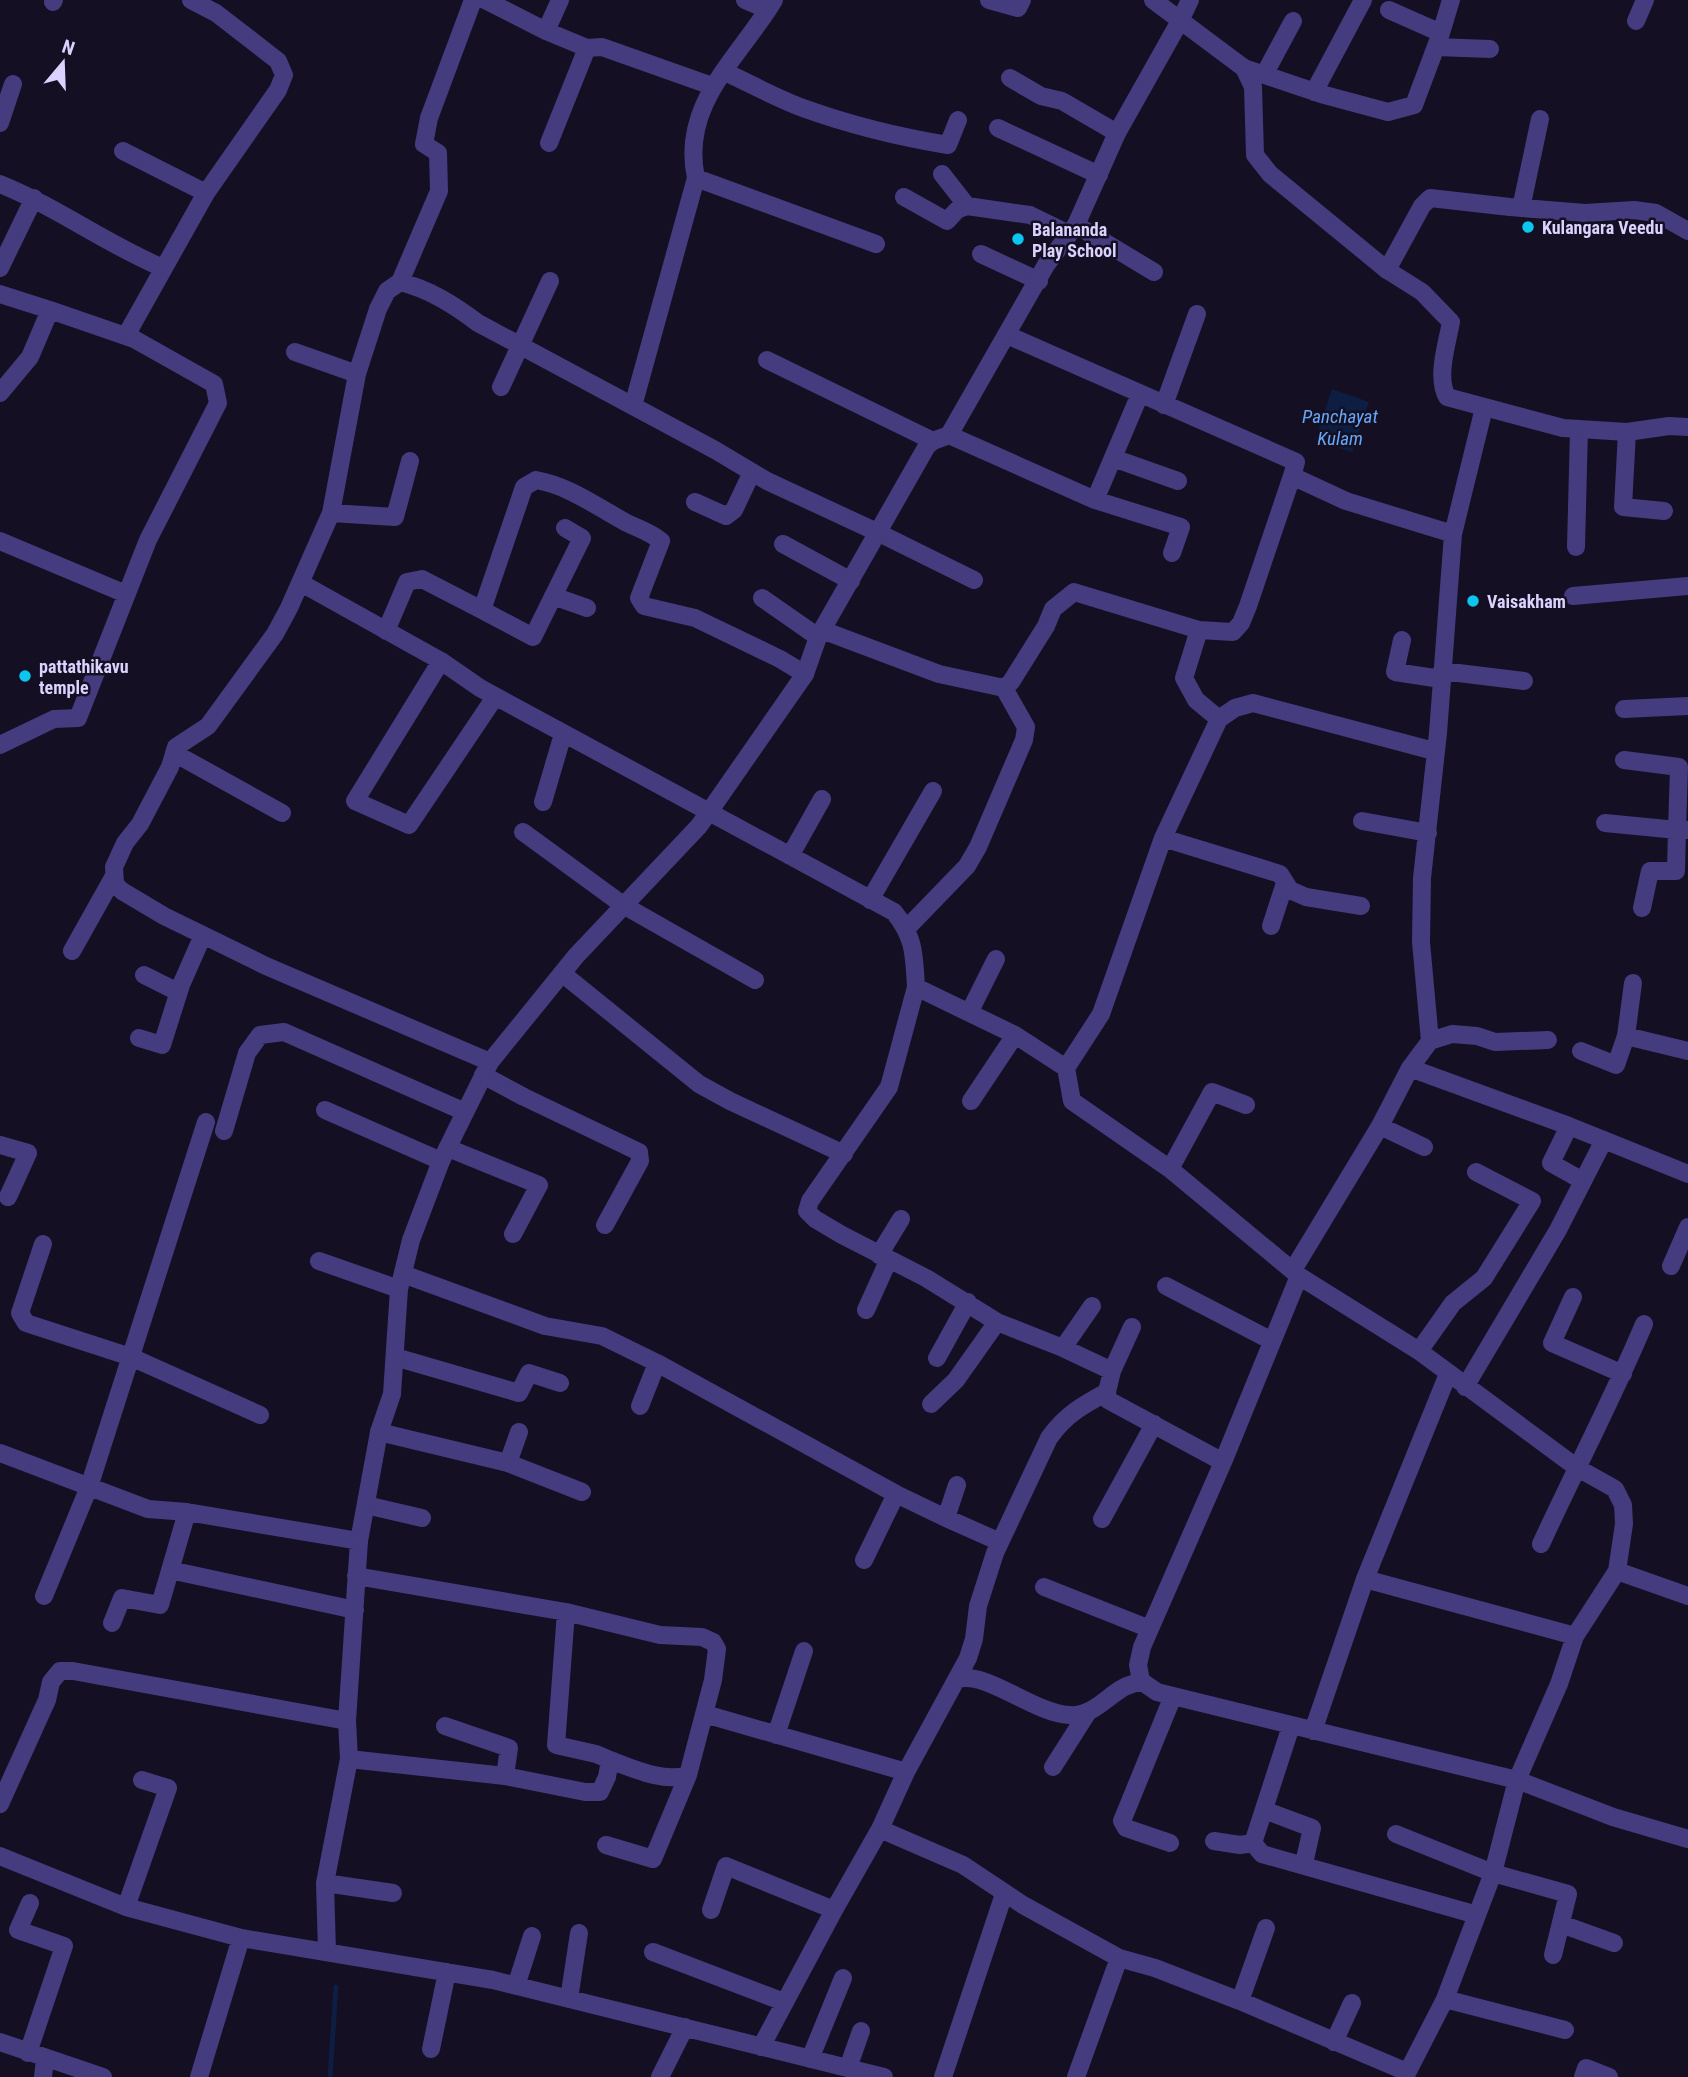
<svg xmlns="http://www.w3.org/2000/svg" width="1688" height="2077" font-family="'Roboto Condensed',sans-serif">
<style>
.water{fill:#0e1d42}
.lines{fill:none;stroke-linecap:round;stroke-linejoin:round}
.stream{stroke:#0e1d42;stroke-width:5}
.minor{stroke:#443c7f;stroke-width:18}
.tertiary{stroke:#443c7f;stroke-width:18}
.poi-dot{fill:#0cc6ef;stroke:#140f22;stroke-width:2.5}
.labels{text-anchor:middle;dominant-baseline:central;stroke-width:5;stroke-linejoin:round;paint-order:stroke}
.poi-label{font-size:18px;font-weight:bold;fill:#dbd2fd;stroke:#140f22;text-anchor:start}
.water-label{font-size:19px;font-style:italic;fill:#66a8f7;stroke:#140f22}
</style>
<rect width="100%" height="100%" fill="#140f22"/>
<!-- water -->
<path class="water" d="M1332 389 1369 402 1352 452 1315 440Z"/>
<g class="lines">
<!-- stream -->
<path class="stream" d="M330 2077 336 1987"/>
<!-- minor -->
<path class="minor" d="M485 0 546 31 587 48 602 47 712 86
M745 0 768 10
M989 0 1018 8 1022 0
M53 2 54 0
M1389 10 1441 33
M1180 21 1190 0
M1636 21 1645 0
M546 31 560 0
M1436 47 1490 49
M1244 68 1321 94 1388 112 1414 105 1441 33 1451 0
M725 72C751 84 776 98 803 108 850 125 899 137 948 145L958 120
M1264 75 1293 21
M1010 78 1041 96 1062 101 1117 133
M1314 92 1363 0
M0 123 13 84
M998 128 1099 175
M549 143 587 48
M123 151 206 193
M942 174 967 206
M696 178 876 244
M0 184C57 207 106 244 163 268
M904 197 947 221 957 210 967 206 1030 215 1069 234
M1521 208 1540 119
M1076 225 1154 272
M981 254 1039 281
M0 268 34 198
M1387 270 1422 206 1430 198 1510 207 1585 213 1634 210 1656 213 1688 231
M400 282 439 191 438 153 424 144 429 118 473 0
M0 294 50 310
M1007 335 1296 462 1292 476 1346 501 1453 534
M295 352 357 374
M767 360 933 441
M501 387 550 281
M0 393 30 357 50 310 134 339
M1164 405 1197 314
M633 406 696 178C680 104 739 58 774 0
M1627 432 1623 507 1664 511
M949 435 1095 500 1140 394
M1113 458 1178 481
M1095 500 1181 527 1172 553
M695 502 726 516 734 510 752 472
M331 513 395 517 410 461
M0 541 126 594
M783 544 851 581
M1576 547 1579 429
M301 583 441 661 480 688 894 912C915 938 914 955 916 987L1015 1035 1066 1068 1072 1101 1170 1169 1299 1276 1419 1351 1576 1467 1615 1489 1623 1505 1624 1524 1617 1571
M553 596 587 608
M1573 596 1688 586
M762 598 818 637
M482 610 533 637 582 538 565 528
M822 630 939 674 1004 688 1011 682 1046 626 1053 609 1074 592 1199 630 1233 632 1241 623 1248 606 1292 476
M1199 630 1184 678 1196 700 1219 719 1235 708 1253 703 1434 751
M386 631 407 582 422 579 482 610 524 487 536 480C570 486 597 507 627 523 639 529 650 532 661 541L639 598 644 606 695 618 780 659 805 674
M1402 640 1395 672 1441 679
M441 661 355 801 409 825 495 697
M1442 671 1524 681
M1624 709 1688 706
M0 745 54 719 78 718 148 540 218 403 214 384 134 339 128 332 206 193 278 90 284 75 278 61 216 13 191 0
M174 753 282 813
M543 802 563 734
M1362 821 1428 833
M1605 823 1677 830 1679 767 1624 760
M523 832 623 905 755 980
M1163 838 1280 874 1290 890 1306 897 1361 906
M790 856 822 799
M870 900 933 791
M1642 908 1650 871H1676L1677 830H1688
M1271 926 1285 883
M907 928 967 866 978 847 1024 740 1026 727 1004 688
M72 951 114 876
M563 974 699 1084 730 1101 844 1154
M144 975 178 992
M916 987 889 1087 810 1201 807 1211 815 1219 842 1235 926 1278 997 1322 1063 1348 1112 1371 1107 1392 1108 1400 1223 1462
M970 1011 996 959
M1626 1036 1633 983
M139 1038 162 1045 181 985 203 935
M1430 1041 1452 1034 1477 1036 1495 1042 1548 1040
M1581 1051 1616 1065 1626 1036 1688 1051
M490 1062 266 966 164 916 122 891 115 884 114 867 125 843 140 824 170 767 176 747 208 726 275 634 289 608 331 513 357 374 378 309 387 291 400 282C429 289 454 305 478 323L715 450 767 481 879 533 974 580
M1066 1068 1101 1014 1163 838 1219 719
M1410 1068 1569 1126 1688 1174
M483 1075 524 1097 639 1152 640 1161 605 1225
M971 1101 1015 1035
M325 1110 441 1161
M1380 1126 1424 1147
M1569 1126 1551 1163 1583 1181
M224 1131 247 1053 260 1035 284 1032 465 1112
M0 1145 28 1153 8 1197
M448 1148 539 1185 513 1234
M1170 1169 1212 1092 1246 1105
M43 1244 20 1313 26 1323 131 1357 260 1415
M879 1255 901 1219
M319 1261 399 1289
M1671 1266 1688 1227
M1293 1270 1380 1126 1410 1068 1430 1041 1421 942 1422 878 1438 733 1453 534 1484 408
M403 1274 545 1326 602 1336 657 1363 896 1494
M1299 1276 1223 1462 1142 1647 1138 1665 1141 1681 1157 1692 1173 1696 1517 1780 1613 1817 1688 1839
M1166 1286 1272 1341
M1573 1297 1552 1343 1623 1374
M866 1310 889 1259
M1063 1348 1092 1306
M1419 1351 1453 1303 1484 1278 1532 1201 1476 1172
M395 1357 519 1393 529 1373 560 1383
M937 1358 968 1302
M1112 1371 1132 1327
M1465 1387 1558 1230 1604 1140
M931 1404 956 1380 997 1322
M640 1406 657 1363
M379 1432 508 1463 582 1492
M0 1453 148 1509 187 1512 359 1541 347 1721 349 1759 325 1883 327 1951
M508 1463 519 1432
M957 1485 946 1518 1000 1542
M366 1505 422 1518
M1102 1519 1154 1424
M1541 1544C1575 1470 1613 1398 1644 1324
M864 1560 896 1494 946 1518
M170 1570 355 1610
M1365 1579 1575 1636
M1044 1587 1150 1629
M44 1596 89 1487 206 1122
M566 1612 556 1745 596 1754 610 1760
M112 1623 122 1598 160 1605 187 1512
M958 1679C987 1671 1033 1713 1069 1715 1090 1717 1105 1699 1121 1689 1127 1685 1134 1684 1141 1681
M705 1714 906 1772
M445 1726 509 1748 505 1776
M1291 1726 1253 1843 1262 1854 1477 1915
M1313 1731 1365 1579 1448 1374
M776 1735 804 1651
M349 1759 505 1776 585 1792H600L607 1777 610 1760C634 1769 665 1783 688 1775L713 1680 717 1649 713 1642 702 1637 660 1635 566 1612 356 1576
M1053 1767 1088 1712
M0 1804 47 1700 51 1682 60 1671H73L347 1721
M1264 1810 1312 1828 1305 1859
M880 1829 963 1865 1023 1905 1119 1958 1155 1968 1240 2001 1407 2072
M1396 1834 1493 1873 1568 1894 1553 1955
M1214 1841 1240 1845 1253 1843
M1170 1843 1126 1828 1122 1821 1173 1696
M606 1845 653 1859 688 1775
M0 1856 126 1907 241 1938
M325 1883 393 1893
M126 1907 168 1788 142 1780
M711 1910 726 1866 834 1910
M1561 1924 1614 1943
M653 1952 784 2002
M516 1986 532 1936
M569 1999 579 1933
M1445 1999 1565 2030
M1240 2001 1266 1928
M0 2042 103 2077
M1334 2042 1352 2003
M761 2047 834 1910 880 1829 906 1772 968 1658 974 1639 978 1606 995 1553 1049 1438C1065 1415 1083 1405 1107 1392
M431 2049 447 1972
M28 2053 64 1946 18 1930 30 1903
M810 2059 843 1978
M848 2068 861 2031
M43 2077 45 2059
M199 2077 241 1938 493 1980 884 2077
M660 2077 685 2027
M943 2077 1004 1894
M1076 2077 1119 1958
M1405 2077 1445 1999 1493 1873 1517 1780 1559 1684 1575 1636 1617 1571 1688 1596
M1583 2077 1586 2068 1609 2077"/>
<!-- tertiary -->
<path class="tertiary" d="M1153 0 1244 68 1253 87 1255 155 1270 174 1387 270 1422 292 1451 322C1447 344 1436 377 1447 397L1563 428 1627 432 1669 426 1688 427
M359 1541 379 1432 392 1394 399 1289 411 1240 441 1161 490 1062 576 956 699 826 709 812 805 674 818 637 927 446 933 441 949 435 1046 265 1076 225 1117 133 1180 21"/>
</g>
<!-- markers -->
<g class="poi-dot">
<circle cx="1528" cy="227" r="7"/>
<circle cx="1018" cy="239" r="7"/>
<circle cx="1473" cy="601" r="7"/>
<circle cx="25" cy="676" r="7"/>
</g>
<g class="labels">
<!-- poi labels -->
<g class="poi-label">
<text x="1542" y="227">Kulangara Veedu</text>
<text x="1032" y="229">Balananda<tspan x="1032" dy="21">Play School</tspan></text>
<text x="1487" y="601">Vaisakham</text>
<text x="39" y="666">pattathikavu<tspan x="39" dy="21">temple</tspan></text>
</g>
<!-- water labels -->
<g class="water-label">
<text x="1340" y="416">Panchayat<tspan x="1340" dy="22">Kulam</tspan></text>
</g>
</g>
<!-- north arrow -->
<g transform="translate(63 63) rotate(19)" stroke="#140f22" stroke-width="5" paint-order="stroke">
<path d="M0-5L12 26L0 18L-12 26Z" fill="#dbd2fd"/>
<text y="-10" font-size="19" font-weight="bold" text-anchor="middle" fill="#dbd2fd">N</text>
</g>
</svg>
